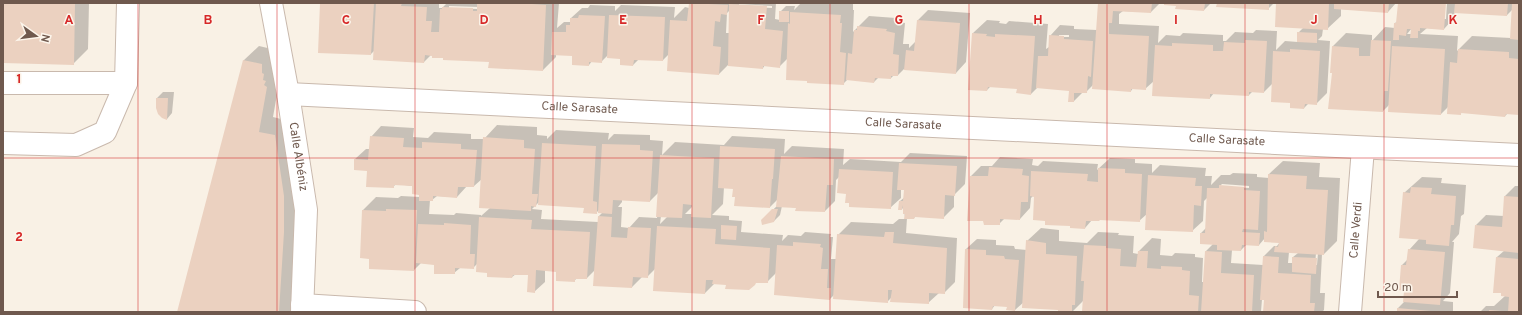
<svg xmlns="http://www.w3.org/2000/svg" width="1522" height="315" font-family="Overpass,sans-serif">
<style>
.shadow{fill:#0003;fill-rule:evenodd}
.building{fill:#ebd1c0}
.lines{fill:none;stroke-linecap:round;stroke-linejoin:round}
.minor-casing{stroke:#c9b9ad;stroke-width:24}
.minor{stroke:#fff;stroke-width:22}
.grid{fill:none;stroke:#d62828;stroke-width:1;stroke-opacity:0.55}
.labels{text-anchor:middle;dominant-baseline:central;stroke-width:3;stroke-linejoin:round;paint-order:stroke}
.street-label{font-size:12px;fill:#6f594e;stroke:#fcf5eb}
.grid-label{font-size:13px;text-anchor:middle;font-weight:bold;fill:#d62828;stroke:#fcf5eb;stroke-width:3;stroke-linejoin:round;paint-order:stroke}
</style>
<rect width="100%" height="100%" fill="#f9f1e5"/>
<!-- shadow -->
<path class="shadow" d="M3 3H89L88 49 73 64 3 62Z
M321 3H439V8H442L447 3H559L557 28 564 22H570L571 18 582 8H588L590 5 615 6V11L621 5 675 7 674 18 685 7 689 8 690 3H776L775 19 780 20V12L786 6H795L794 10 801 3H853V10H854L853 32 869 16 896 18V21L905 23 903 44H909V48L916 41 918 20 928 10 970 13 966 62 956 73 904 69 898 75H894L891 78H878L874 82 848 79 843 84 788 58 779 67 765 65 763 68 728 65 719 74 669 54 663 60 639 59 633 65 621 58 608 55 601 62 592 61 589 65 573 55 556 54V57L543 70 490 59 444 57 432 54 424 62 375 50 371 54ZM739 4 772 6V8L739 6ZM449 6 478 7V9L449 8ZM730 10V33H726L727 13Z
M1099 3H1160L1151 12 1123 11 1119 14V24L1159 26 1158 43 1166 35 1180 36 1183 33 1223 35V41H1226L1235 32 1253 33 1256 30 1277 31 1276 50 1285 41 1298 42V33L1304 27 1277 3H1396L1388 12 1341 9V16L1327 29H1323L1322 36 1318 40 1330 41 1327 93 1316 104H1308L1304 108 1291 102 1273 83 1264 92 1253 91 1249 95 1214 93 1210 98 1154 81 1145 89 1133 88 1131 91 1094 84 1086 92H1083L1074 101 1070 90 1038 87 1031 94 1018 88 991 86 987 90 973 33 987 20 1000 21 999 23 1006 24 1009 21 1048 24 1046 49 1049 47 1050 36 1060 25 1074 26V29L1097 30ZM1059 35H1069V37H1059Z
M1165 3H1211L1204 10Z
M1218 3H1274L1268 9Z
M1399 3H1445L1444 19H1446L1447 3H1519V114L1508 113 1505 116 1463 112 1460 114 1448 107 1441 114 1389 105 1383 111 1333 72V46L1346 33 1372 35V41L1385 27 1395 28V23L1398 21ZM1513 9 1511 38 1472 36 1457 51 1458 36 1420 34 1427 28 1444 29 1454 18 1455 12 1507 15ZM1412 28V34H1407Z
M259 46 276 50 281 72 273 117 289 121 298 181 291 312H180L244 60Z
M163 92H174L172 113 167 119 157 98Z
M497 125 537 127V135L547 136V139L556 130 609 133 608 140 614 134 650 135V140L663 141 662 155 675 142 724 145 732 136 785 139 784 154 792 146 844 149 843 165 850 159 901 162 910 153 967 156 965 184 954 195V207L943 218 916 216 914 218H907L906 233 957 238 955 282 944 293H939L928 303 892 297 887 302 834 295 830 299 776 273 767 282 715 283 705 293 655 269 647 277H642L632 287 595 270 587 278H577L574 281 557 271 545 270V282L534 292 529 275 516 274 512 277 488 272 477 264 473 268H460L454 273 435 264 421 263 414 270 370 258 363 210 376 197 398 198 401 196 420 197V194L413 186 396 184 393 187 368 170 355 159 366 149H370L371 137 381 126 414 128 413 137 428 138 434 132 471 134V139H484ZM839 177 847 193 890 208 901 198V189H905V197L900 201 902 209 904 207 905 219H899L893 224 851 222 838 235 836 259H831L833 237H830L831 234 805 232 801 236 788 235 782 241 783 235 741 232 742 221 729 220V216L712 215 723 204 724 187 734 188 736 196 770 207 777 200V206L762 220 774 221 780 215 782 206 825 211 835 201 836 180ZM482 179 490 208 481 216V215L456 213 454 215 429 214 430 200H432L437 196 457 197 467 186H474ZM659 192 657 218 639 217 629 228 621 227 622 207H618L622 202V199L650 201ZM540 201 585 207 596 213 599 210 603 212 599 216 598 222 541 219 542 210 532 209ZM693 206 692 214H685ZM661 216 667 217 660 224Z
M1000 157 1033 159 1032 165 1038 166 1043 161 1098 164 1097 170 1110 158 1135 159V163L1152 164V173L1160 165 1206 168 1205 176H1212L1211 185 1221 175H1230L1233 173 1257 174V177L1269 178V174L1283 161 1320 163 1319 177 1340 178 1337 241 1324 254H1322L1320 293H1325L1324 310 1322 312H1264L1265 299H1262L1261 312H1083V301L1072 312H1059L1060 309 1024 302 1015 310H1007L1008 306 995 305 992 309 966 249 977 239 996 240V245L1014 246 1015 249 1027 250V241L1041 228 1059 230V241L1087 243 1098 232 1119 233 1118 235 1134 236 1133 253 1138 254 1139 251 1152 238 1161 239 1160 255 1172 256 1175 253 1195 254V257L1203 258 1202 282H1204L1206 251 1213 244 1201 233 1206 228 1208 197 1204 201 1203 221 1192 231 1147 214 1139 221 1100 219 1099 220H1092L1085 228 1046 220 1035 196H1033L1031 198 1030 208 1020 219 1005 218 999 224 971 176 981 166H992ZM1222 184 1249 186V188L1220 186ZM1265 238 1280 242 1277 246H1274L1264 256 1263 265 1231 263 1232 250H1241L1247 244 1259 245ZM1289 252 1298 253 1293 257V263H1288ZM1316 253H1318L1317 265H1315Z
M1422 177 1442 178 1441 183 1466 185 1464 214 1461 216 1459 234 1452 242H1454L1450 293 1443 301 1453 302V312H1398V308L1404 302 1405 290 1402 265 1408 259 1409 250 1419 239 1404 193Z
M1515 186H1519V312H1480L1486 306H1494L1505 296 1497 257 1505 250 1476 225 1486 215 1504 216 1505 196Z"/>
<!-- building -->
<path class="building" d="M3 3H75L74 65 3 63Z
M320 3H374L371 55 318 53Z
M376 3H402L401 6 427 7 426 21H432L431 32H439L440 9H442V7L473 8V11H477V3H532V4L546 5 543 71 488 68 489 62 443 60V58H432V56L425 55 424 63 373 60Z
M689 3 728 5 727 15 721 14 720 22 715 21 713 46 721 47 719 75 667 71 670 20 687 21Z
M1098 3H1152L1151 13 1113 11 1112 23H1109V34L1149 36 1146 90 1131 89V92L1092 89Z
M1164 3H1205L1204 11 1175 9 1176 6 1164 5Z
M1217 3H1269V10L1216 7Z
M1276 3H1329L1328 30 1275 27Z
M1334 3H1389L1388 13 1334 9Z
M1398 3H1446L1444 30 1420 28V31H1418V38H1410L1411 29H1407L1406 36 1399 35V40H1393L1394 23H1396Z
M1455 3H1508L1507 16 1454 13Z
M1512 3H1519V40L1510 39Z
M729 4 767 6 765 29 783 31 780 68 763 66V69L728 66Z
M779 11H789V22H779Z
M790 12 841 15 840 23H842L840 52 846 53 844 85 807 83V81L786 80 788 23 790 24Z
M579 15 605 16 602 63 589 62V66L572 65V56L551 55 552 32H566V25H570V18H578Z
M609 15 665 17 663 61 634 60 633 66 620 65V59L607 58Z
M917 20 960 23 956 74 904 70 906 50 914 51Z
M857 26 887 29 886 31 895 33 893 54 899 55 898 76H891V79L875 78 874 83 846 80 848 53 852 54 854 30H857Z
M1297 32 1317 33V43L1297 42Z
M972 33 987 34 986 36 995 37V34L1035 36 1031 95 1016 93 1017 89 988 87 987 91 968 90Z
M1049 35 1064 36V39L1093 41 1091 77 1088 76 1087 93H1074V102H1068L1069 91 1036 88 1038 56H1048Z
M1245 40 1267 41 1264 93 1249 92V96L1210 94V99L1152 96 1155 45 1172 46V43L1213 45V51H1223L1224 42 1245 43Z
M1371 40 1391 41 1388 91H1384L1383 112 1328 109 1332 73H1330L1332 46 1359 48V56H1370Z
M1392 46 1445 49 1441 115 1388 112Z
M1290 49 1320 51 1317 105 1305 104 1304 109 1290 108V103L1271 102 1273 51 1290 52Z
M1458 49 1509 52V58L1519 59V115L1506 114 1505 117 1461 113V115L1447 114 1450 62 1457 63Z
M243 60 262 64V73L264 74 263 80 266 81 264 85 267 87 259 132 275 135 284 196V232L279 312H177Z
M156 98H168L167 120 162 118 158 114 156 108Z
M370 136 404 138 403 147 422 148V142L461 144V149L477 150 474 187H458L457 198 433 196V201H419V195L412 194V186L394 185V188L366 187 367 171 354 170V159L368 160Z
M483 137 524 140V148L535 149 532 194H538L536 207 531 206V211L479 208Z
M542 143 596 146 593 201 597 202V214L583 213 584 208 538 205Z
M602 144 640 145V150L653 151 650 202 613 200 612 214 598 213Z
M720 146 775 149 773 179H772L770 208 734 206 735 197H732L733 189 718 188Z
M660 155 714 158 711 218 691 217 692 205 683 204 682 218 656 217Z
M781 156 834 159 833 185H827L825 212 795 211 796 208 776 207Z
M899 163 957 166 955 196 945 195 944 219 915 217 914 219H904L905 214H903V205L902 210H898L899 201H903L904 190H897Z
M989 167 1023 169 1022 175 1029 176 1028 202H1021L1020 220 1000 219V225H984L983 221H967L970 176H988Z
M1098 168 1125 169V173L1142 174 1140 222 1099 220 1100 221H1086L1085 229 1070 228V226L1045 225V221L1033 220 1034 197 1030 196 1031 171 1088 174 1087 181 1098 182Z
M839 169 893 172 891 209 849 207V203H845L846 194 837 193Z
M1268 174 1307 176 1306 189 1328 190 1324 255 1274 252 1275 246 1278 247 1279 243 1264 242V231L1267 232Z
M1148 175 1196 178 1195 186H1202L1201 206 1194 205 1193 232 1145 230Z
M1219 185 1244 187V190L1260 191 1258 230 1243 229 1242 232 1260 233 1259 246 1242 245 1241 251 1217 250V245L1200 244V233H1205L1207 188H1219Z
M1411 187 1432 188 1431 194 1456 196 1454 225H1451L1449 246 1426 244V240L1399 238 1403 192 1410 193Z
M1504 196 1519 197V253L1473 248 1475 225 1502 227Z
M386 209 417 210 414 271 369 269V259L360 258 362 210 386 211Z
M772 209H778L774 222 762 225 761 220Z
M598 216 612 217 611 237 627 238 628 227 651 228 648 278 633 277 632 288 593 286Z
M479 217 532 220 531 229 590 232 587 279H575V282L556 281V272L536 270 535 293 527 292 528 275H513L512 278 487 277V273L476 272Z
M444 223 471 225 470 254H475L474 269 455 268V274H434V265L416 263 418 224 444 225Z
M721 225 737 226 736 240 721 239Z
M657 226 716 229 715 244 770 248 768 283H756L755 285 749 290 725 289 726 285 712 284 713 280H706L705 294 653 291Z
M885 232H894L893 243 947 248 945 294 929 293V304L890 302 892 290H888V303L833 299 837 234 884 237Z
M1026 240 1046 243V254L1077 256 1075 305H1072V312H1058V310L1022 308Z
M793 242 821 244 820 247 823 248 821 269H828L827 288H831L830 300 774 295 777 245 793 246Z
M1084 245 1106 246V248L1121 249 1120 266 1136 267 1138 251H1148L1147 268 1161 269V266L1182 267V270L1190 271 1189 295 1199 296 1198 312H1082L1084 281H1081Z
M965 249 986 250V255L1004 256 1005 259 1019 260 1015 311 1006 310 1007 307 993 306 992 310 963 308Z
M1408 249 1445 252 1440 305 1403 302 1404 291 1399 290 1401 265H1406Z
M1205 251 1222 252 1221 273 1254 275 1252 312H1201Z
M1263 256 1279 257 1278 273 1311 275 1310 303H1315L1314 312H1263L1264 300H1260Z
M1292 257 1317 258 1316 274 1292 272Z
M1496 257 1519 259V312H1508L1509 297 1501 296V293H1493Z
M1397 308 1431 311V312H1397Z
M1489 310 1502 311V312H1489Z"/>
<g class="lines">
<!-- minor casing -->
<g class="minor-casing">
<g id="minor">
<path id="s1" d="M271 3 288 94 306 210 302 312"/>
<path d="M3 83H126L128 3"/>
<path id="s2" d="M288 94 1519 155"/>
<path d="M3 143 76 145 105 132 126 83"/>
<path d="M302 305 415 312"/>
<path id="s3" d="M1350 312 1363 148"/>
</g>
</g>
<!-- minor -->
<use href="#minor" class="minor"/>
</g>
<!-- grid -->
<path class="grid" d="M138 3V312M277 3V312M415 3V312M553 3V312M692 3V312M830 3V312M969 3V312M1107 3V312M1245 3V312M1384 3V312M3 158H1519"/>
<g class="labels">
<!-- street labels -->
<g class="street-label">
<text stroke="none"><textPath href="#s2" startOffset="292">Calle Sarasate</textPath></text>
<text stroke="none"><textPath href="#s2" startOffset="616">Calle Sarasate</textPath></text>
<text stroke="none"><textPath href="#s2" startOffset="940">Calle Sarasate</textPath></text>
<text stroke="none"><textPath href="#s1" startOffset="156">Calle Albéniz</textPath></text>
<text stroke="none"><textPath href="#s3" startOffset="82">Calle Verdi</textPath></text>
</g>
</g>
<g class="grid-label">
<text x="69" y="24">A</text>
<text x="208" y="24">B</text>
<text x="346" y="24">C</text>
<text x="484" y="24">D</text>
<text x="623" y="24">E</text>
<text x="761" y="24">F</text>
<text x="899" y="24">G</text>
<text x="1038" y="24">H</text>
<text x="1176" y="24">I</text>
<text x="1314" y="24">J</text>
<text x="1453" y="24">K</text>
<text x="19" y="83">1</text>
<text x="19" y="241">2</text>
</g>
<!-- border -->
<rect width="1522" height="315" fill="none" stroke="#6f594e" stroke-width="8"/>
<!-- north arrow -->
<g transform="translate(36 36) rotate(104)" stroke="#fcf5eb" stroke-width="3" paint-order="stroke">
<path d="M0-3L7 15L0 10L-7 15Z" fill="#6f594e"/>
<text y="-6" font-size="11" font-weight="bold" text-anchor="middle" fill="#6f594e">N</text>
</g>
<!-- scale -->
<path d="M1378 291v6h79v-6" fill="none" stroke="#6f594e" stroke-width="2"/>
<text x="1384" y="291" font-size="12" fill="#6f594e" stroke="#fcf5eb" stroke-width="3" paint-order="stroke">20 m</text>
</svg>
